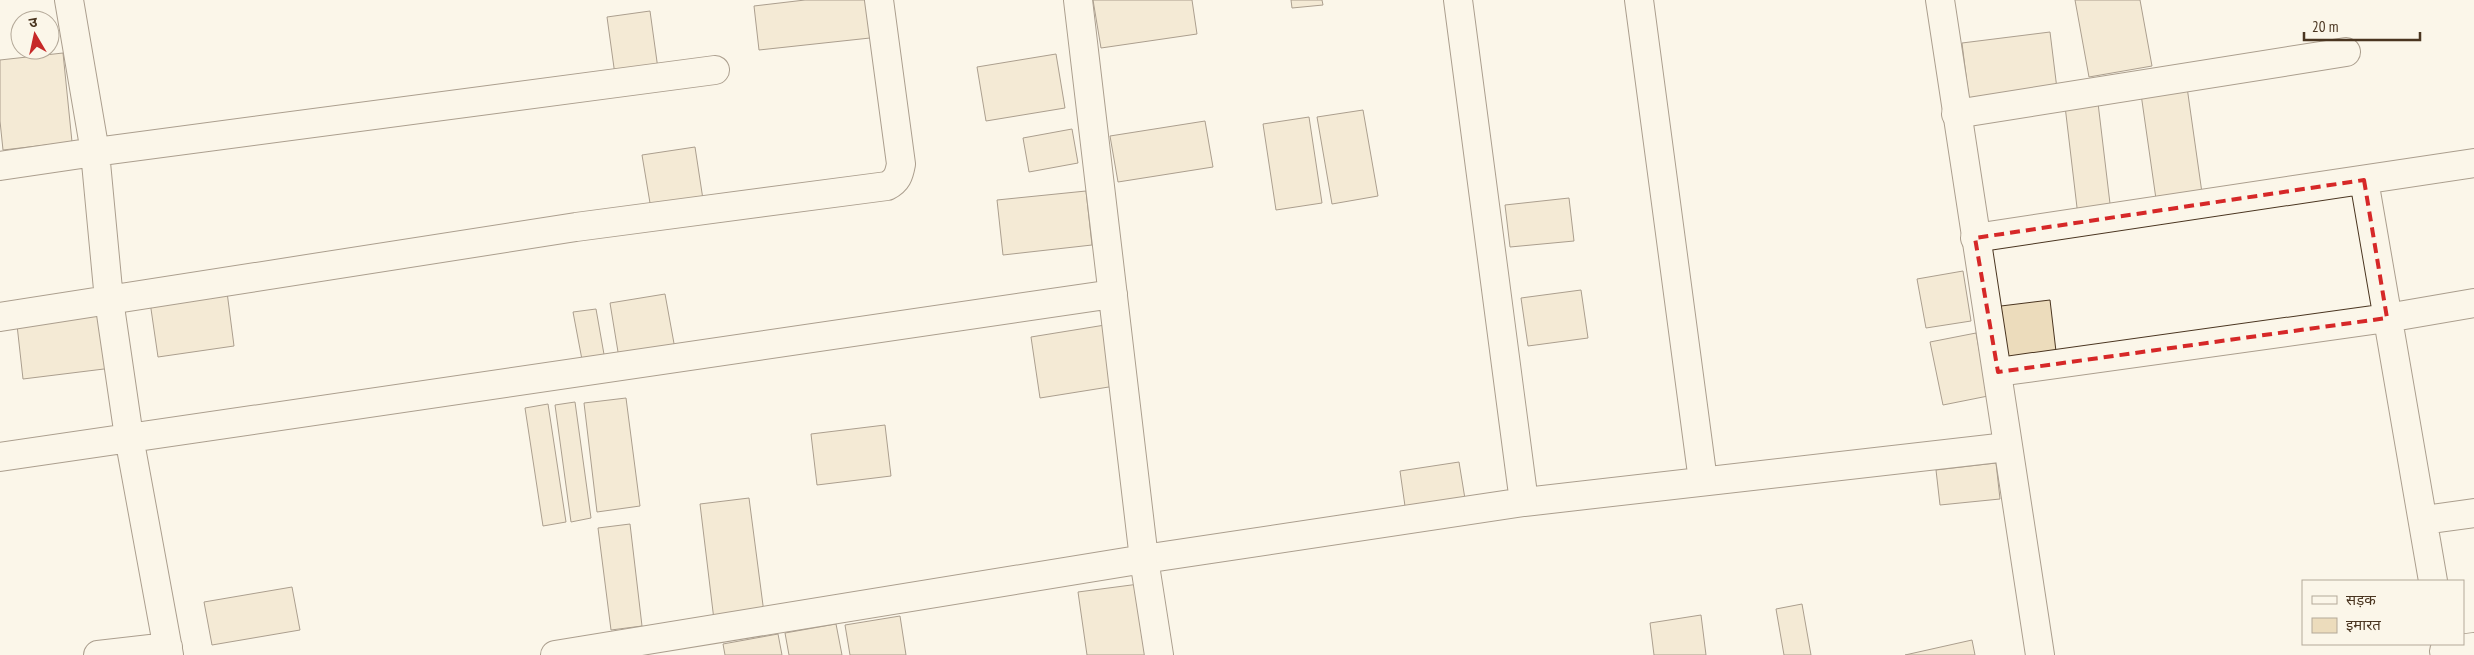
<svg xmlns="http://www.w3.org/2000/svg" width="2474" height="655" font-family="'PT Sans Narrow','Noto Sans Devanagari',sans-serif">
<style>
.building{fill:#ecdcbc;stroke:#4a3520}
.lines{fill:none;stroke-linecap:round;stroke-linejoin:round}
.minor-casing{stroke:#4a3520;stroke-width:30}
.tertiary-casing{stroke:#4a3520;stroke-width:30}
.minor{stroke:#fbf6e9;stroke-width:28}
.tertiary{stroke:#fbf6e9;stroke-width:28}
.marked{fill:none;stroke:#d62828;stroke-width:4;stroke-dasharray:10 6;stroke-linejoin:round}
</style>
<rect width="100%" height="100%" fill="#fbf6e9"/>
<!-- building -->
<path class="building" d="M805 0H866L870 38 759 50 754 6Z
M1093 0H1192L1197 34 1101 48Z
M1291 0H1322L1323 5 1292 8Z
M2075 0H2140L2152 66 2089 77Z
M650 11 658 69 615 75 607 17Z
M2050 32 2057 89 1969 100 1962 43Z
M63 53 72 142 3 150 0 121V60Z
M1056 54 1065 108 986 121 977 67Z
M2187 87 2203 200 2157 206 2141 94Z
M2098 103 2111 212 2078 216 2065 106Z
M1363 110 1378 196 1332 204 1317 117Z
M1309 117 1322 203 1276 210 1263 124Z
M1205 121 1213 167 1118 182 1110 136Z
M1072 129 1078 163 1029 172 1023 138Z
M695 147 704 206 652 215 642 155Z
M1086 191 1092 245 1003 255 997 200Z
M1569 198 1574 241 1510 247 1505 205Z
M1963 271 1971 321 1926 328 1917 279Z
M1581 290 1588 338 1528 346 1521 298Z
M227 292 234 346 158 357 150 302Z
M665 294 675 349 619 358 610 303Z
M2050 300 2057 360 2008 366 2001 306Z
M596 309 605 360 583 365 573 312Z
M105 314 112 368 23 379 17 325Z
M1105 325 1115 386 1040 398 1031 337Z
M1976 333 1988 396 1943 405 1930 342Z
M626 398 640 506 597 512 584 403Z
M575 402 591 518 571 522 555 405Z
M548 404 566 522 543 526 525 408Z
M885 425 891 476 817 485 811 434Z
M1459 462 1466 505 1406 513 1400 471Z
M1996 463 2000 499 1940 505 1936 470Z
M749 498 764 613 714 620 700 504Z
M630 524 642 626 611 630 598 528Z
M1139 584 1149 655H1087L1078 592Z
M292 587 300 630 212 645 204 602Z
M1802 604 1811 655H1784L1776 609Z
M1701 615 1706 655H1654L1650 623Z
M900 616 906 655H850L845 625Z
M836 624 842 655H789L785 633Z
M778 634 782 655H725L723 644Z
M1972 640 1975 655H1905Z"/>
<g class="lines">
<!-- minor casing -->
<g class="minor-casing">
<path id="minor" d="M69 0 95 152 109 300 129 437 169 655
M1078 0 1144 559 1159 655
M1458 0 1524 502
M1639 0 1703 481
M1956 114 2346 52
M0 166 95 152 715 70
M2364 180 2433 581
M1975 238 2474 163
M0 317 576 227 887 186C897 181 899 175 901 164L879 0
M1998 372 2387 318 2474 303
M0 457 1113 294
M2424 520 2474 513
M2444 651 2474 647
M98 655 168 647
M555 655 1144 559 1524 502 2007 447"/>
</g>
<!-- tertiary casing -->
<g class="tertiary-casing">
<path id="tertiary" d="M1940 0 2040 655"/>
</g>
<!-- minor -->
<use href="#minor" class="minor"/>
<!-- tertiary -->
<use href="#tertiary" class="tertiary"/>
</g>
<!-- marked area -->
<path d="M0 0H2474V655H0ZM2364 180 2387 318 1998 372 1975 238Z" fill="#fbf6e9" fill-opacity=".55" fill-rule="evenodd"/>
<path class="marked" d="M2364 180 2387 318 1998 372 1975 238Z"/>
<!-- legend -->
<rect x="2302" y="580" width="162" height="65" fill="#fbf6e9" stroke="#b4a999"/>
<rect x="2312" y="596" width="25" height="8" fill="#fbf6e9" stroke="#b4a999"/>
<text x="2346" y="605" font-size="15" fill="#4a3520">सड़क</text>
<rect x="2312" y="618" width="25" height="15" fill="#ecdcbc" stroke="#b4a999"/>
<text x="2346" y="630" font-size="15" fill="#4a3520">इमारत</text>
<!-- north arrow -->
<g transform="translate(35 35) rotate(351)"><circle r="24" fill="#fbf6e9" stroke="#b4a999"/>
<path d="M0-4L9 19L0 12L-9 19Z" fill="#c62828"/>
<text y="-8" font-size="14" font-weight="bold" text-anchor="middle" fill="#4a3520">उ</text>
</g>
<!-- scale -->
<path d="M2304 32v8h116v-8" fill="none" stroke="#4a3520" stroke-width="2.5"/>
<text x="2312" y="32" font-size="15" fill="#4a3520" stroke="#fbf6e9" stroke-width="4" paint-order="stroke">20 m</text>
</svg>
